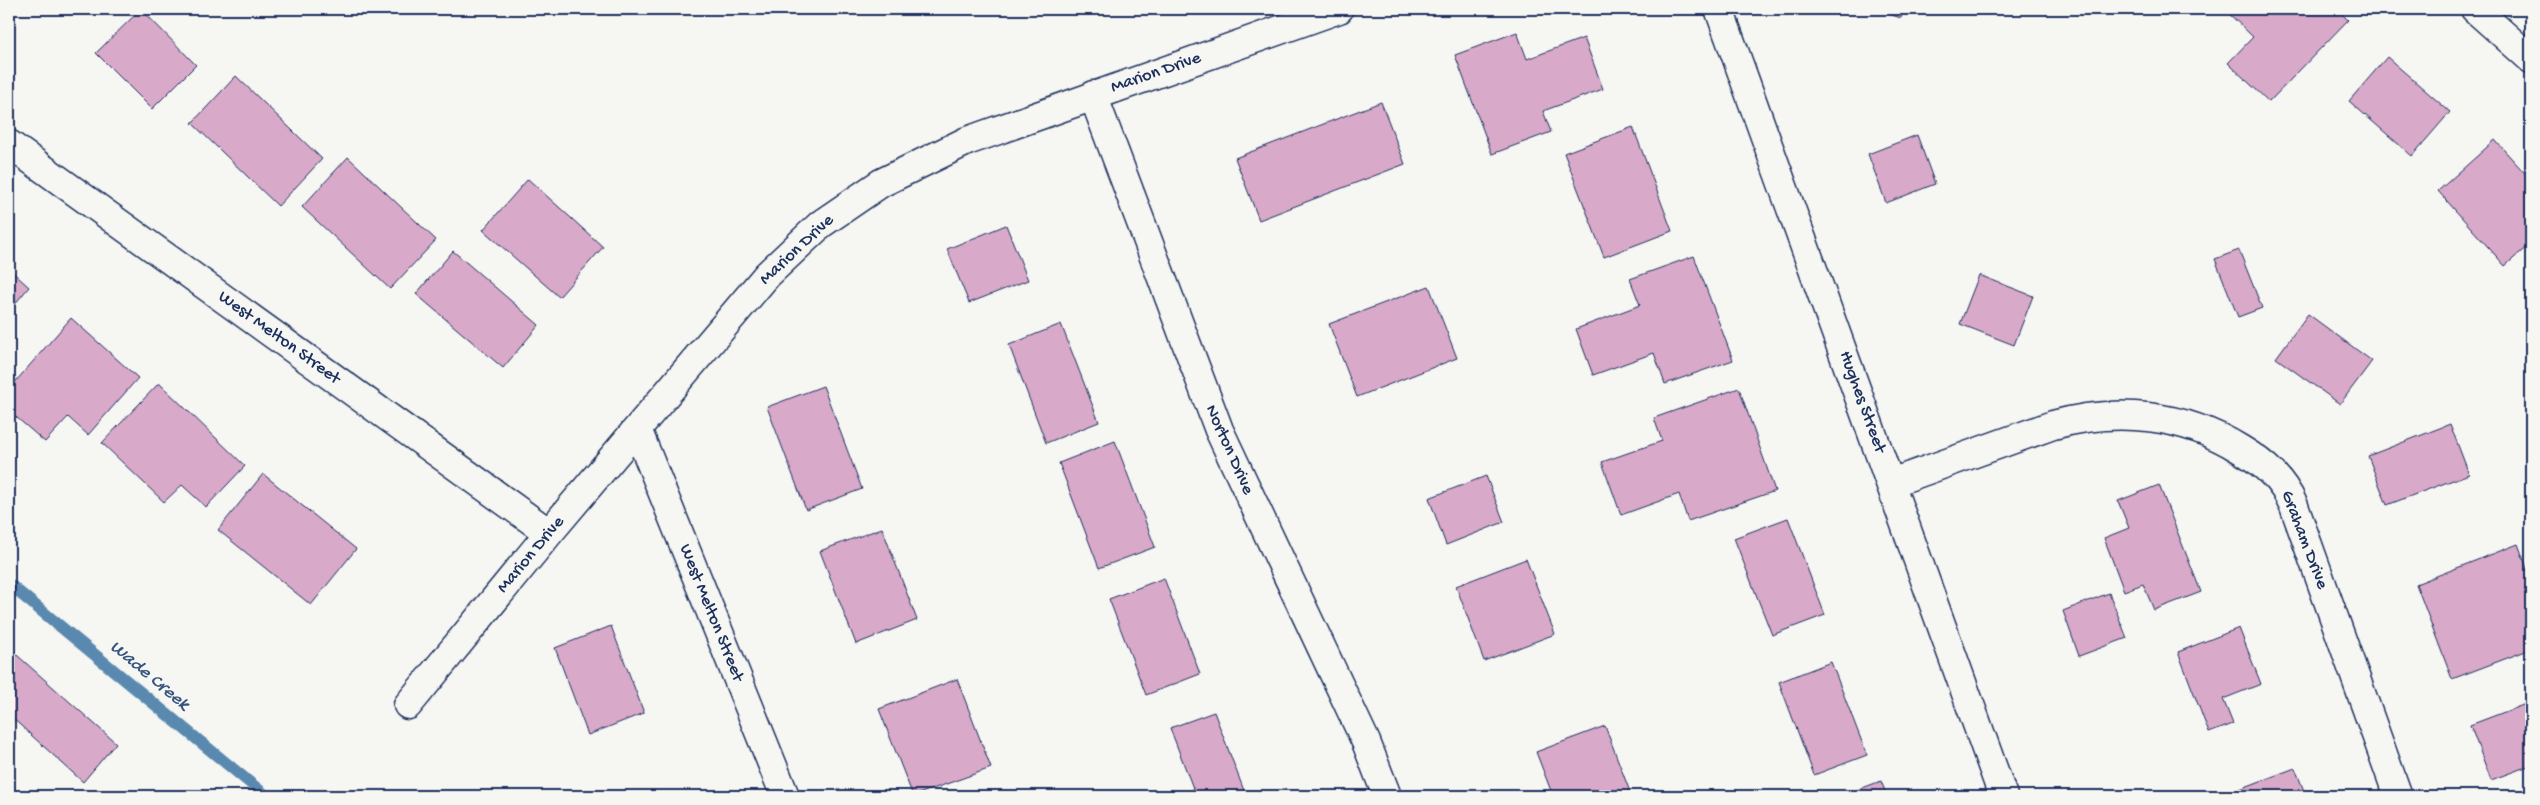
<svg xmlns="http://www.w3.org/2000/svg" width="2540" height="805" font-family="'Gochi Hand',sans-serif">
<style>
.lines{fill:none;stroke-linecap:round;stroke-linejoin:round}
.stream{stroke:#5a89af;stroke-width:12}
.building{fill:#d9a9c9;stroke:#1b2f5e}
.minor-casing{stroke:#1b2f5e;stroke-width:31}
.minor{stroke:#f6f6f2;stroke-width:28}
.labels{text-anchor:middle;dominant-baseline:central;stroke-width:4.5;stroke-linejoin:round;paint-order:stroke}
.street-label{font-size:18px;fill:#1b2f5e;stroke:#f6f6f2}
.water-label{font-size:19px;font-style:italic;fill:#355480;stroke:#f6f6f2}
</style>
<rect width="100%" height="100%" fill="#f6f6f2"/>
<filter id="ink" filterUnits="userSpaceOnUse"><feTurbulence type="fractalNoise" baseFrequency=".02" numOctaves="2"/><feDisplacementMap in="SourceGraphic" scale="10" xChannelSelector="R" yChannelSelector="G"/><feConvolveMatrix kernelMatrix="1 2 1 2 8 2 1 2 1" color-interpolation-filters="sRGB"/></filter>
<g filter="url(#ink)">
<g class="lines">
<!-- stream -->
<path class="stream" d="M9 584 266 796"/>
</g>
<!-- building -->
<path class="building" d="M141 9 196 65 152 109 96 53Z
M1873 9H1904L1901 18Z
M2224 9H2337L2348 20 2269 102 2228 63 2253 37Z
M1517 32 1527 59 1584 38 1603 89 1543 111 1551 132 1492 154 1455 55Z
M2387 57 2450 112 2412 156 2349 101Z
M236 76 322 159 278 206 192 123Z
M1381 102 1405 164 1259 220 1235 158Z
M1633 127 1672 231 1604 257 1564 153Z
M1917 135 1935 184 1886 203 1868 154Z
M2495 140 2531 180V243L2505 266 2438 191Z
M348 157 436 240 390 289 302 207Z
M528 179 603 247 559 297 483 230Z
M1006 225 1028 280 969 303 947 249Z
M2239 250 2262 308 2238 317 2215 259Z
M453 251 539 325 503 368 416 294Z
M1694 256 1733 360 1665 384 1654 353 1593 375 1576 329 1640 305 1630 279Z
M9 269 29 287 9 311Z
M1979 275 2033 296 2014 345 1960 324Z
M1429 286 1457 358 1357 397 1329 324Z
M2308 314 2372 361 2340 404 2276 358Z
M71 318 138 378 88 435 68 417 45 442 9 411V389Z
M1061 324 1099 422 1046 443 1009 345Z
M159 383 245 466 206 507 182 485 164 502 102 443Z
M823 386 862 489 806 510 767 407Z
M1739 388 1775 491 1688 521 1679 494 1621 515 1602 462 1662 441 1654 418Z
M2450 424 2469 474 2387 505 2368 456Z
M1115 441 1155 547 1099 568 1059 463Z
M263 474 356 549 311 605 218 530Z
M1486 476 1504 522 1446 545 1429 498Z
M2159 485 2201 592 2154 610 2143 584 2124 591 2104 538 2129 528 2118 501Z
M1788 518 1825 615 1772 635 1734 538Z
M882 528 917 620 856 644 820 551Z
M2518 544 2531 579V649L2452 679 2416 584Z
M1526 559 1555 634 1484 661 1456 586Z
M1164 578 1200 674 1146 695 1109 599Z
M2109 593 2127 638 2079 656 2063 611Z
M611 626 644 713 588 735 555 648Z
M2239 628 2261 684 2223 699 2233 724 2209 733 2178 652Z
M9 648 116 743 83 782 9 715Z
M1831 662 1867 755 1814 775 1779 682Z
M957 679 991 768 913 796 879 709Z
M2531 702V765L2491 780 2470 725Z
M1214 712 1246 796H1196L1170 728Z
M1605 726 1630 792 1620 796H1553L1536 752Z
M2295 768 2306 796H2240L2237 790Z
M1881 781 1887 796H1841Z"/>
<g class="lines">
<!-- minor casing -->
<g class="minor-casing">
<path id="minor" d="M1719 9 2003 796
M2475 9 2531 59
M1093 95 1219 430 1366 742 1387 796
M9 144 549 533
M637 429 785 796
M1891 483 2053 425C2116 407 2184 414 2240 449 2265 464 2282 479 2294 506L2398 796
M408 705 549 533 767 275 821 224 881 183 967 141 1339 9"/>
</g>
<!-- minor -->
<use href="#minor" class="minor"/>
</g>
</g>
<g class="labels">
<!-- street labels -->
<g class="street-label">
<text transform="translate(1156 73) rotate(-19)">Marion Drive</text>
<text transform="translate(797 250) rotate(-43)">Marion Drive</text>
<text transform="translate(279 338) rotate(36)">West Melton Street</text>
<text transform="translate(1862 402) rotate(70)">Hughes Street</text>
<text transform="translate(1229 450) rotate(66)">Norton Drive</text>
<text transform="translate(2304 540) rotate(69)">Graham Drive</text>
<text transform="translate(531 555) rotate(-50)">Marion Drive</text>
<text transform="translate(711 613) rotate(68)">West Melton Street</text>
</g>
<!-- water labels -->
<g class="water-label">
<text transform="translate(149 676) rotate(40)">Wade Creek</text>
</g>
</g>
<!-- margin -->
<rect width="2540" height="805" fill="none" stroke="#f6f6f2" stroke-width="30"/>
<rect x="15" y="15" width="2510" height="775" fill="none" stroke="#1b2f5e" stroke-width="2" filter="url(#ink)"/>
</svg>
